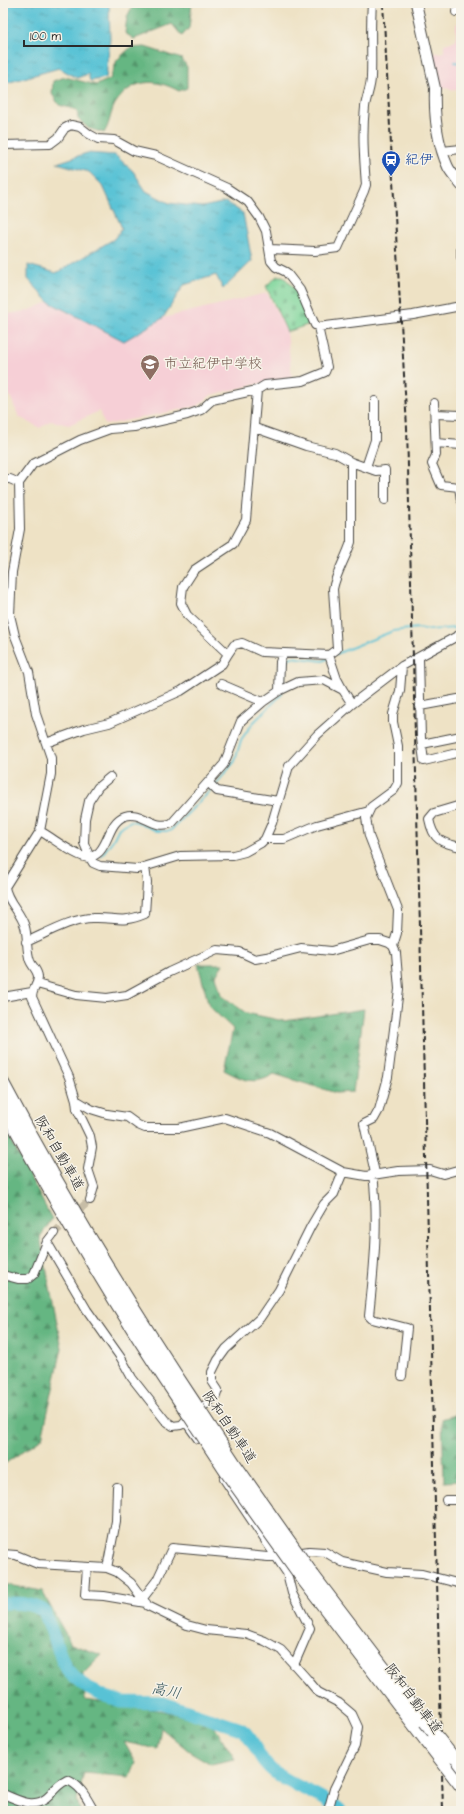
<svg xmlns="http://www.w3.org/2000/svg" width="464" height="1814" font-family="'Architects Daughter','Klee One',sans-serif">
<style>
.built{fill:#f6cfd6}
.forest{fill:url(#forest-firs);stroke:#487056}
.cemetery{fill:url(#cemetery-stones);stroke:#548062}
.water{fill:url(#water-ripples);stroke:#427680}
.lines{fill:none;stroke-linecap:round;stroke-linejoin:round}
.stream{stroke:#59c2d5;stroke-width:2}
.river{stroke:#59c2d5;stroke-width:13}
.minor-tunnel{stroke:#c7bda6;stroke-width:8;stroke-dasharray:8 4;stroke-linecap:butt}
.minor-casing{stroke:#484642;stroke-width:10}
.major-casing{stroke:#484642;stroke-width:12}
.highway-casing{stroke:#484642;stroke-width:14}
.minor{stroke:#fff;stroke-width:8}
.major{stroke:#fff;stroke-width:10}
.highway{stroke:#fff;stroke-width:12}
.rail{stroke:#2b2b2b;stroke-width:2;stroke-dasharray:6 3;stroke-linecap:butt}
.highway-bridge-casing{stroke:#484642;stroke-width:14;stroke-linecap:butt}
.highway-bridge{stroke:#fff;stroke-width:12}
.labels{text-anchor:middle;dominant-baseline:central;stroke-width:3;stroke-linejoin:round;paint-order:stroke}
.transit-label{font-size:14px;fill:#164399;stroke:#f7f3e8;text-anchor:start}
.education-label{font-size:14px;fill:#785e54;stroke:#f7f3e8;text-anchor:start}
.street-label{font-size:14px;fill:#2b2b2b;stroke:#f7f3e8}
.water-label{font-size:15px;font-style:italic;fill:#39585e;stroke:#f7f3e8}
</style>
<defs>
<pattern id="forest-firs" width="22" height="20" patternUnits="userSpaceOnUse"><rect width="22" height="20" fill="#65b682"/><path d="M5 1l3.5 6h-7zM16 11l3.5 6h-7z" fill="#53946b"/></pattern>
<pattern id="cemetery-stones" width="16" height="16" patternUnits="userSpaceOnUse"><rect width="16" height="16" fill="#7cd59a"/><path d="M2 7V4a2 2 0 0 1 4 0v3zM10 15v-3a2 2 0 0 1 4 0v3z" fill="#6bb785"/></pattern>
<pattern id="water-ripples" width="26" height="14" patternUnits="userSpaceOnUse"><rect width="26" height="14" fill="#59c2d5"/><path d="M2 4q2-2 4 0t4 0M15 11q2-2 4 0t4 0" fill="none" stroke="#4a9ead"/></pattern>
</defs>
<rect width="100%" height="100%" fill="#f7f3e8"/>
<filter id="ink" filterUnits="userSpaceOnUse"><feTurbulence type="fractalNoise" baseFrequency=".025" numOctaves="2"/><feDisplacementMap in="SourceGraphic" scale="8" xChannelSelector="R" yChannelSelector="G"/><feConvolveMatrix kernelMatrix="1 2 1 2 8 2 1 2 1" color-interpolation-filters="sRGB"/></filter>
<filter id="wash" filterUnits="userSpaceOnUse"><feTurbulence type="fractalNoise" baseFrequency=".012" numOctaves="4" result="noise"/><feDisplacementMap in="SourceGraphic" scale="16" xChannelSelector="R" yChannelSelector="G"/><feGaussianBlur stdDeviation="0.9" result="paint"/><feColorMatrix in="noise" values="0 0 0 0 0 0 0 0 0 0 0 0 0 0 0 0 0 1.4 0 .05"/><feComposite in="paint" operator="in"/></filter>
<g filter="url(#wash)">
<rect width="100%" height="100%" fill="#eee2c5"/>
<!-- built -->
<path class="built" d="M461 23V91L439 87 431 54 444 52V44L456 41V24Z
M267 293 287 332 292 378 258 384 211 395 198 406 105 425 99 411 69 425 50 421 40 428 19 417 9 394 3 359V315L30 310 49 302 124 341 163 318Z"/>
<!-- forest -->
<path class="forest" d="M134 3H192L189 28 182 36 172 24 134 39 125 33 127 17Z
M145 47 182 59 187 67V88L179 91C155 78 132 78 115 104 110 113 110 124 104 133L88 128 78 119 77 110 59 105 52 94 53 81 65 77 96 85 110 79 117 60 130 48Z
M198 964H223L216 976 221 995 246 1013 284 1021 364 1009 353 1092 336 1093 274 1074C255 1086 243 1080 224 1070L233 1029 209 1006Z
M3 1125 52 1219 40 1237 62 1348 42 1438 3 1465Z
M461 1400V1481L444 1482 442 1419 455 1415Z
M3 1584 42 1591 71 1644 102 1655 83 1674 85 1700 164 1711 212 1723 235 1759 211 1764 189 1751 161 1728 157 1749 124 1742 136 1763 130 1777 84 1773 77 1800 80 1811H3Z"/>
<!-- cemetery -->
<path class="cemetery" d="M277 276H283L297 291 310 324 287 332 266 286Z"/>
<!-- water -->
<path class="water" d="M3 3H109L110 39 106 78 90 81 88 74 77 78 59 68 3 84Z
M87 153 115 155 133 171 146 191 169 203 202 207 226 202 243 213 252 261 223 289 216 275 184 285 163 318 124 341 49 302 28 279V265L56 273 114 239 122 228 103 186 89 172 57 163Z"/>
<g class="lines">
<!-- stream -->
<path class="stream" d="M452 3 454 10H456
M455 62 461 63
M336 654 393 631 418 628 430 630 455 628
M283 686 286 661 291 657 323 661 327 659
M215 785 235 761 241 740 252 724 281 695 282 692
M101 856 113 840 119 828 131 821 137 822 157 831H170L212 789"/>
<!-- river -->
<path class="river" d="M3 1603C17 1603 32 1603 44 1611L65 1667 74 1677 89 1689 106 1697 122 1702 163 1703 241 1729C252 1736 256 1751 264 1762 283 1786 318 1790 340 1811"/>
</g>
</g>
<g filter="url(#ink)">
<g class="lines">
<!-- minor-tunnel -->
<path class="minor-tunnel" d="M54 1233 90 1200"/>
<!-- minor casing -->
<g class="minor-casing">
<path id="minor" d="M456 12H461
M3 145 50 144 58 138 65 128 71 125 80 127 89 134 98 139 114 140 134 151 156 156 227 188 248 202 259 217 266 231 271 261 276 267 286 272 300 290 315 325 318 327 327 367 325 372 303 381 265 385 257 390 212 400 201 410 187 415 134 427 110 429 80 440 33 464 19 483 20 529 12 572 10 615 15 636 29 672 36 714 51 758V774L40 831 5 887C7 902 21 912 25 927 28 938 26 950 30 961 32 966 38 971 38 977 38 985 32 989 32 997L69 1077 76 1100 77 1109 90 1136 92 1147 88 1169 94 1187 90 1200
M442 151 461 149
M461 246V257
M270 249 315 251 338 248 364 191 366 185C364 159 362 133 365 107 366 97 371 88 371 77 372 52 370 28 372 3
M318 327 413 315 461 306
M434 403 436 455 432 464 441 485 459 487
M435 414 461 415
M255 428 306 446 335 453 351 462V542C346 558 336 573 333 589L337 649 329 655
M436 443 461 445
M351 462 376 471 385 470V500
M366 467 375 440V401
M3 479H10L19 483
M461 487H459L461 500
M228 654 234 645 242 643 262 652 329 655 337 679 343 690
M419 658 421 738 424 761 461 752
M221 684 263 702
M279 691 280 662 283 654
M420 706 458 699
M46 743 84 729 109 723 181 691 222 664 228 654 187 615 181 603 183 587 194 570 233 544 246 520 257 390
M422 744 461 736
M110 777 98 787 89 801 85 819 84 843 90 858C93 856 98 854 100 851 109 841 110 821 125 816 142 810 153 831 172 823L224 764 241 721 263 702 279 691 298 682 324 680 343 690 352 704
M208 782 217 791 278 801
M461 805 434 813 429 819C433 840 441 843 461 847
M40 831C53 838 77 858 90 858L93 863 100 866 137 869 180 856 233 855 245 852 261 843 265 839 272 823 289 766 317 735 352 704 402 666 461 634
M265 839H284L317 825 369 811
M26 942C45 934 72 918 93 918 116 917 121 924 145 914L147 882 145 867
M393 946 397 933 398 910 369 836 366 818 371 807 394 790 398 783V746L393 722V714L400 691 402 666
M37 984 76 995 107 998 127 995 169 972 217 950 240 952 255 959 266 957 301 948 331 951 370 940H380L389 943 393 946 396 953 399 989 388 1077 379 1110 374 1119 364 1124 375 1173
M3 997 32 992
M76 1100 91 1109 107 1114 127 1117 138 1125 145 1128H179L225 1118 270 1133 343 1172 366 1176 398 1171 430 1170 443 1174 461 1169
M373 1174C379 1224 374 1267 369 1316L372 1319 407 1328 402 1376
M47 1242 87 1310 121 1358 132 1378 165 1420 173 1426 181 1425 216 1396 218 1390 212 1381V1372L218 1360 226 1349 260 1318 279 1290 311 1226 324 1204 334 1194 343 1172
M3 1275 18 1279H28L34 1274 47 1242 54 1233
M185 1421 198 1439
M224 1479 287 1573 292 1593 310 1628 294 1665
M446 1500H461
M3 1554 16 1555 38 1564 107 1568 117 1572 131 1583 148 1606 187 1625 206 1630 246 1634 265 1641 281 1650 307 1679 318 1692 339 1703 352 1714 358 1727 355 1746 334 1789 328 1811
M87 1567 85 1595 104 1596 146 1603
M107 1568 116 1521 117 1487
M143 1598 157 1580 172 1548 268 1557 309 1551 325 1552 342 1562 387 1572 422 1574 461 1584
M3 1794C19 1800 35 1811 50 1795 55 1788 59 1784 67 1780 81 1785 87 1799 94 1811"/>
</g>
<!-- major casing -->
<g class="major-casing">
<path id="major" d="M416 3 435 88C434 113 437 143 448 167 451 173 457 179 461 185"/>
</g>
<!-- highway casing -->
<g class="highway-casing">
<path id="highway" d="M3 1083C62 1195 128 1303 198 1408
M3 1106C60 1212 121 1315 188 1414
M313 1575 425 1722
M304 1581 427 1742
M453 1757 461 1767
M454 1777 461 1786"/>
</g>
<!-- minor -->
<use href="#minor" class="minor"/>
<!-- major -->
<use href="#major" class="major"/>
<!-- highway -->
<use href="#highway" class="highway"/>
<!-- rail -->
<path class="rail" d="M383 3 407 428 443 1811"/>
<!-- highway-bridge casing -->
<g class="highway-bridge-casing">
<path id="highway-bridge" d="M198 1408 237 1467 313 1575
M188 1414 226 1472 304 1581
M425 1722 453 1757
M427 1742 454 1777"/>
</g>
<!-- highway-bridge -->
<use href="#highway-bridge" class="highway-bridge"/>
</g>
</g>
<!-- icons -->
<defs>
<g id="station-pin" transform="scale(1)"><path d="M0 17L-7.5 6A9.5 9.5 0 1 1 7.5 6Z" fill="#1a4fb4" stroke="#f7f3e8"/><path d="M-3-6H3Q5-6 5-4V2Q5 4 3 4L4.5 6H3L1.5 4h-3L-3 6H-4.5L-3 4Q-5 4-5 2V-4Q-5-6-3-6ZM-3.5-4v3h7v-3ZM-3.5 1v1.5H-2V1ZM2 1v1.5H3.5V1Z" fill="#fff"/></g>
<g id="school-pin" transform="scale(1)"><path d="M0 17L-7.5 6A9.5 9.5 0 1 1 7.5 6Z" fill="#8d6e63" stroke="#f7f3e8"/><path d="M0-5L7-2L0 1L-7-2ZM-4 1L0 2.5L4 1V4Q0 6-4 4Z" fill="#fff"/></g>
</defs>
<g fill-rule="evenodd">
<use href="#station-pin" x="391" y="160"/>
<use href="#school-pin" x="150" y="364"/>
</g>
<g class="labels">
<!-- transit labels -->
<g class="transit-label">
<text x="405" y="160">紀伊</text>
</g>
<!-- education labels -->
<g class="education-label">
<text x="164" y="364">市立紀伊中学校</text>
</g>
<!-- street labels -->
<g class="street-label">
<text transform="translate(59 1153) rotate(60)">阪和自動車道</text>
<text transform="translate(229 1427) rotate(56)">阪和自動車道</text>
<text transform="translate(413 1699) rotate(53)">阪和自動車道</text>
</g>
<!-- water labels -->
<g class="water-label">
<text transform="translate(166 1691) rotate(11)">高川</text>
</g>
</g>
<!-- margin -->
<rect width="464" height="1814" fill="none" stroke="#f7f3e8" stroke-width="16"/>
<!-- scale -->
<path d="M24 40v6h108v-6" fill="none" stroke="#2b2b2b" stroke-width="2"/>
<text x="30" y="40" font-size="12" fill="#2b2b2b" stroke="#f7f3e8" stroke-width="3" paint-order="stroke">100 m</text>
</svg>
